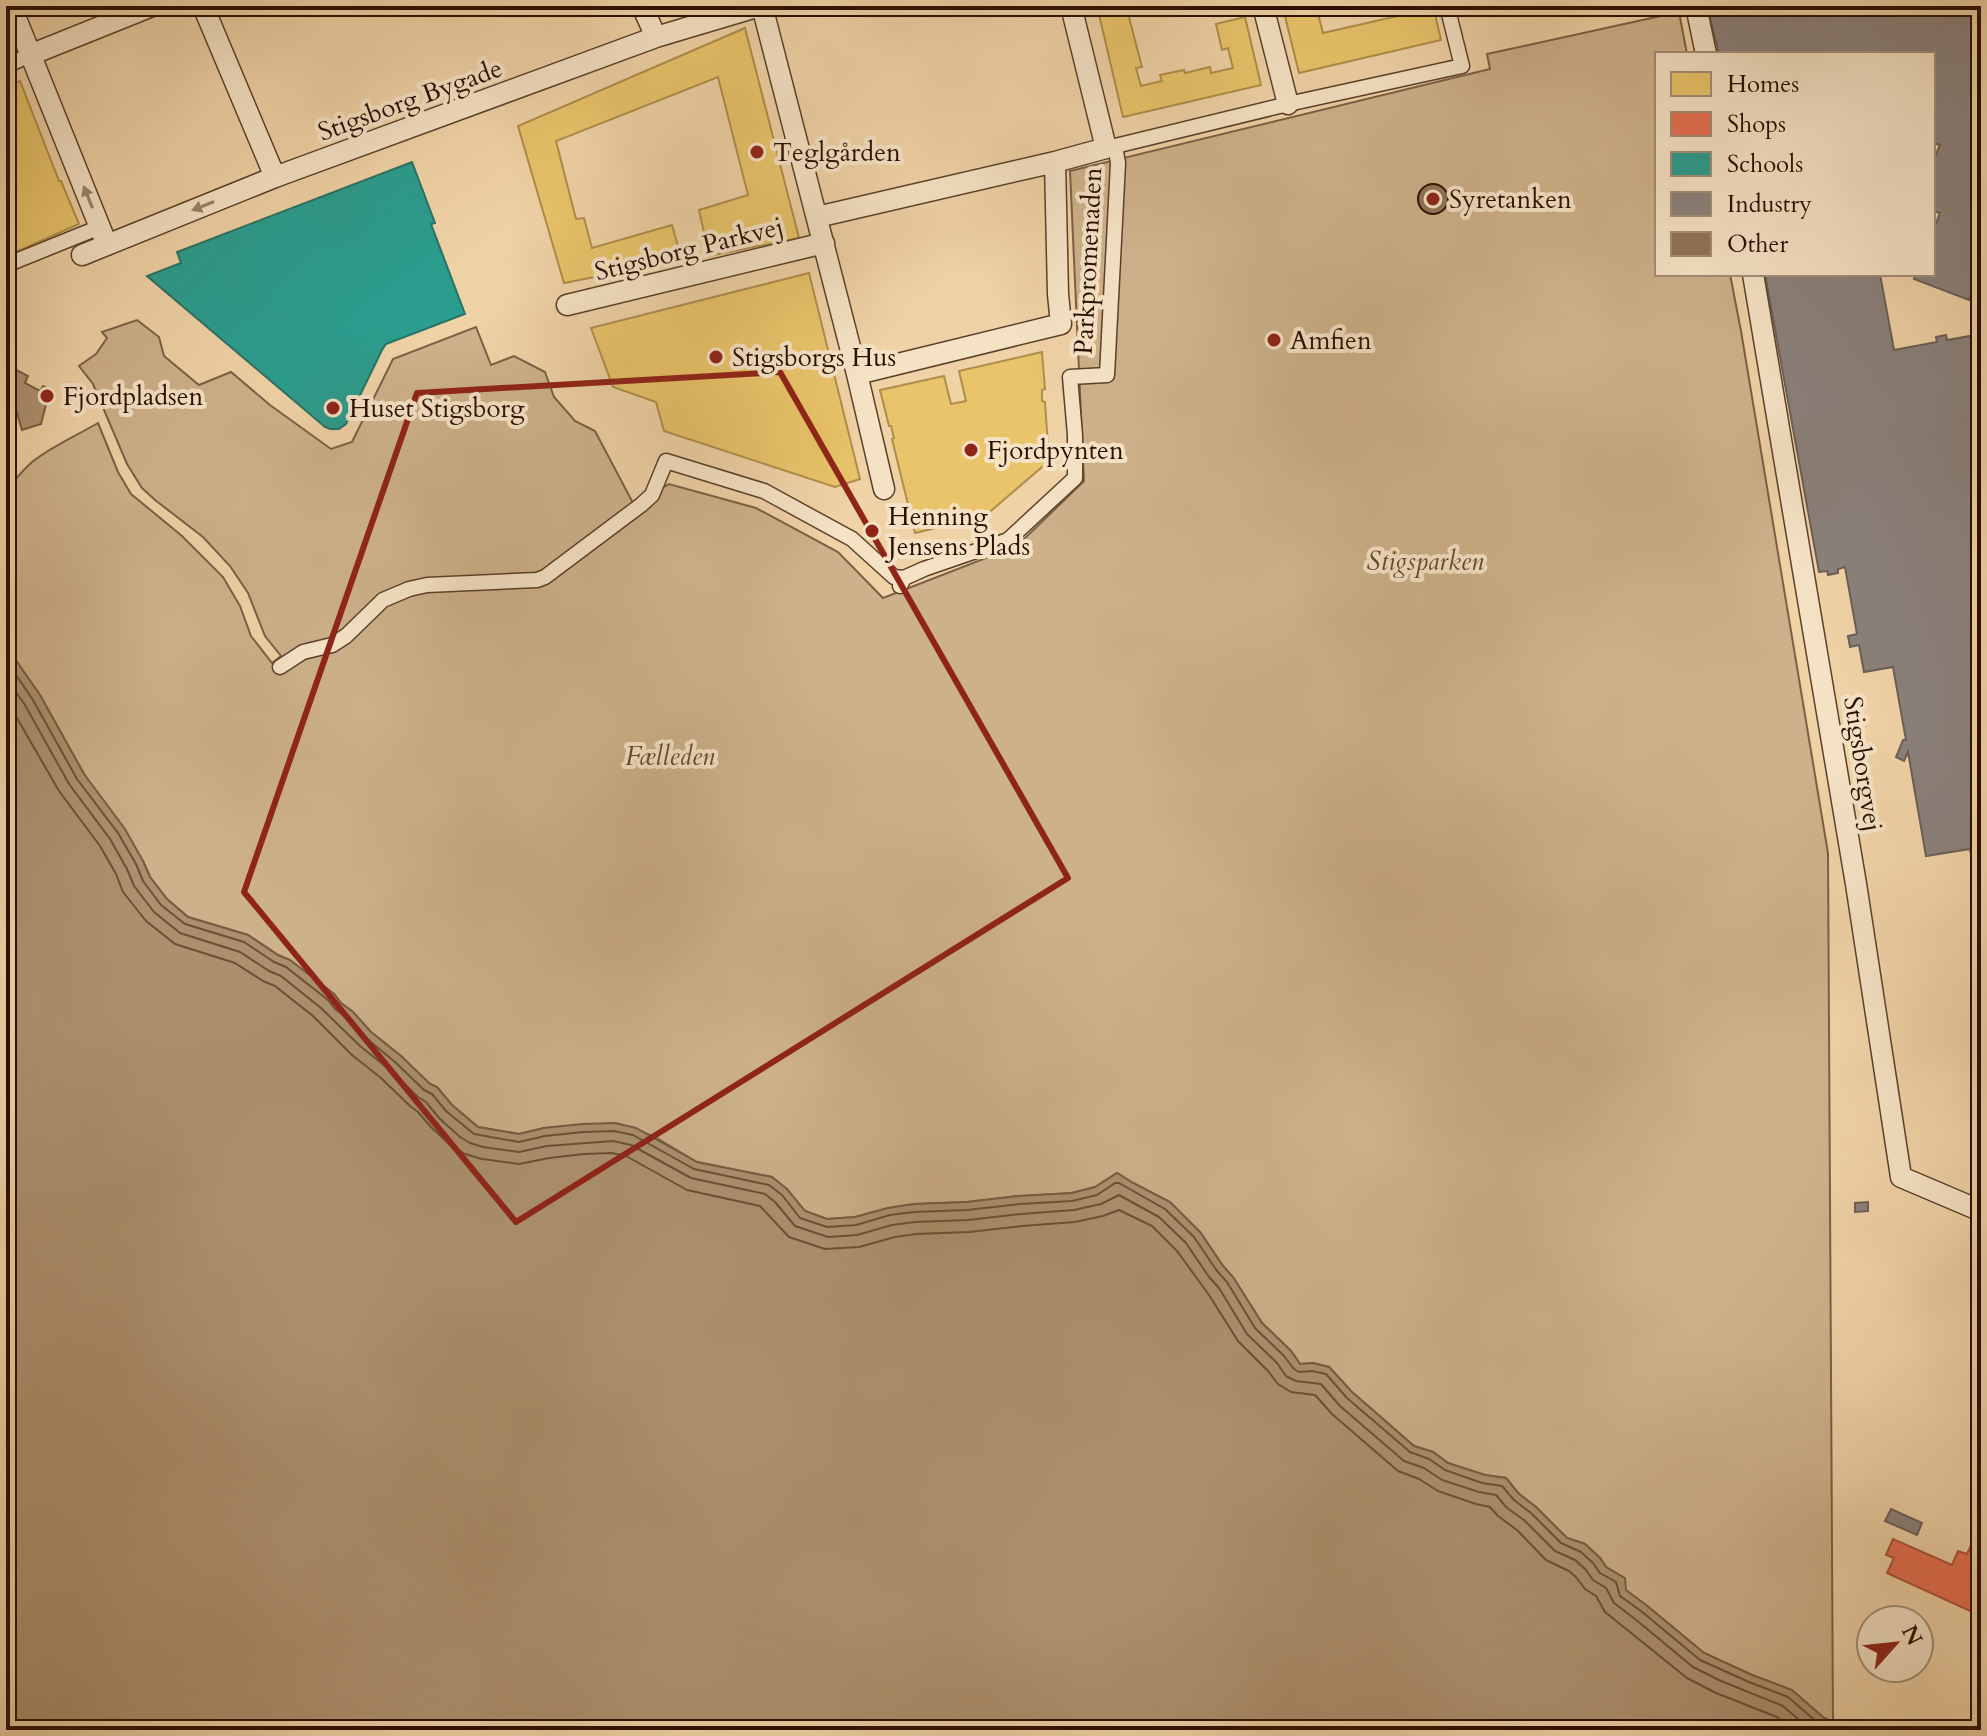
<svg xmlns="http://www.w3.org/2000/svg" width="1987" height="1736" font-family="Cardo,serif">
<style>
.green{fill:#cdb18a;stroke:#7b6045;stroke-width:2}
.water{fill:#ac906e;stroke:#785c42;stroke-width:2}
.homes{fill:#e9c46a;stroke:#af8e4a;stroke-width:2}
.shops{fill:#e76f51;stroke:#ae5239;stroke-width:2}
.schools{fill:#2a9d8f;stroke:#2a7264;stroke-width:2}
.industry{fill:#8a817c;stroke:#6d5f57;stroke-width:2}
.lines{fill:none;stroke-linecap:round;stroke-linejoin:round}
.shore{stroke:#6a5037;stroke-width:2}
.building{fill:#907456;stroke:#290f00;stroke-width:2}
.pedestrian-casing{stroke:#5a402a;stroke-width:17}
.minor-casing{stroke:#5a402a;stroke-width:23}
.pedestrian{stroke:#f5e2c5;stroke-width:14}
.minor{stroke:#f5e2c5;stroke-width:20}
.oneway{fill:#99836c}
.marked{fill:none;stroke:#8f2418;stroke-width:6;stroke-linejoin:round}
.poi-dot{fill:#8f2418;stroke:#f5e2c5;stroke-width:3}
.labels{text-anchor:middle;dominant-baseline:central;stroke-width:8;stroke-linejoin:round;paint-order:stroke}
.street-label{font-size:26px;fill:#290f00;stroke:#f5e2c5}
.poi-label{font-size:26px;fill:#290f00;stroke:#f5e2c5;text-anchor:start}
.park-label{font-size:26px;font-style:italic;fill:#624830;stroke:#f5e2c5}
</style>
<rect width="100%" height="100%" fill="#efd2a6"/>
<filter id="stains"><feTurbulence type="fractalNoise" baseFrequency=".0025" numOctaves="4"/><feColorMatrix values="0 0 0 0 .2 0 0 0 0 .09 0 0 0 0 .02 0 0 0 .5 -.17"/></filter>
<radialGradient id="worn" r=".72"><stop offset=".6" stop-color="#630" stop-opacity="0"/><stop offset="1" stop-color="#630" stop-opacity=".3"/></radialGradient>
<!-- green -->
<path class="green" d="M1679 12 1687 54H1657V274H1730L1741 331 1828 853 1833 1722 1824 1718 1792 1690 1752 1675 1704 1653 1646 1605 1625 1590 1624 1578 1606 1567 1600 1558 1585 1544 1567 1538 1536 1507 1519 1494 1506 1478 1485 1475 1448 1463 1433 1452 1414 1446 1352 1392 1329 1367 1313 1363 1300 1364 1291 1351 1262 1323 1233 1277 1223 1266 1200 1232 1170 1202 1133 1183 1117 1173 1095 1187 1072 1193 1019 1196 967 1202 914 1204 888 1208 855 1217 827 1219 805 1211 772 1177 697 1162 653 1136 615 1123 544 1128 519 1134 478 1127 452 1105 437 1087 430 1084 401 1056 371 1032 353 1012 341 1003 334 994 290 960 278 955 248 935 188 917 167 899 150 877 143 861 84 774 40 695 6 646V490C14 481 23 470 32 462 52 446 76 436 98 423L118 472 131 494 182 536 223 577 240 606 251 636 272 663 281 656 265 636 248 593 230 566 203 537 155 500 142 488 127 464 93 384 79 366 96 354 107 338 102 332 137 320 159 337 164 356 199 385 231 372 270 405 331 449 352 442 393 359 476 327 491 365 514 356 545 372 554 397 575 421 595 431 633 503 669 484 756 508 838 552 883 598 1017 546 1084 481 1070 171 1490 69 1487 54Z"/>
<!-- water -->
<path class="water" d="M16 370 28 376 25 383 40 391 43 386 50 389 41 424 22 430 8 383Z
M6 646 40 695 84 774 125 829 143 861 150 877 167 899 188 917 248 935 278 955 290 960 334 994 341 1003 353 1012 371 1032 401 1056 430 1084 437 1087 452 1105 478 1127 519 1134 544 1128 582 1124 615 1123 636 1128 697 1162 772 1177 787 1189 805 1211 827 1219 855 1217 888 1208 914 1204 967 1202 1019 1196 1072 1193 1095 1187 1117 1173 1133 1183 1170 1202 1200 1232 1223 1266 1233 1277 1262 1323 1291 1351 1300 1364 1313 1363 1329 1367 1352 1392 1414 1446 1433 1452 1448 1463 1485 1475 1506 1478 1519 1494 1536 1507 1567 1538 1585 1544 1600 1558 1606 1567 1625 1578 1626 1590 1646 1605 1704 1653 1752 1675 1792 1690 1824 1718 1844 1727 1858 1730H6Z"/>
<!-- homes -->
<path class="homes" d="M1097 6H1126L1142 67 1136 68 1141 86 1162 81 1160 75 1184 70 1185 73 1210 67 1211 73 1233 68 1228 48 1222 50 1216 24 1245 17 1261 85 1123 117Z
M1290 6H1316L1323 33 1402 15 1400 6H1433L1441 40 1299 73 1283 8Z
M745 28 799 238 709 256 699 210 748 195 718 77 556 141 576 219 584 218 592 248 672 225 682 260 564 283 518 126Z
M20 81 59 181H61L79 224 9 255 6 246V87Z
M809 273 860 479 835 487 664 431 656 402 613 387 591 328Z
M1042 352 1045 389 1042 390V401L1045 402 1049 461 985 516 915 533 892 439 894 438 891 426H889L880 390 944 376 951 404 966 401 959 371Z"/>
<!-- shops -->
<path class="shops" d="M1981 1524V1616L1887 1573 1894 1558 1886 1555 1893 1539 1952 1565 1958 1551 1967 1554Z"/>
<!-- schools -->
<path class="schools" d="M412 162 435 223 431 224 465 314 386 344 382 350 346 424 339 429H330L325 427 147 276 181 263 177 252Z"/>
<!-- industry -->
<path class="industry" d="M1712 6H1961L1981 19V270L1969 300 1914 279 1916 274H1933V231L1940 213 1933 211V161L1940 145 1933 143V54H1719L1709 13Z
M1765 274H1880L1894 350 1937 342 1936 337 1946 335 1947 340 1981 334V889L1978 890 1970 849 1926 856 1908 752 1904 761 1896 757 1903 740H1906L1893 667 1864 672 1859 645 1850 647 1848 636 1857 634 1845 567 1838 569V573L1828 575 1827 571 1819 572Z
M1868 1202V1211L1855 1212V1203Z
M1891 1509 1922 1523 1917 1535 1885 1521Z"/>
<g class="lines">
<!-- shore -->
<path class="shore" d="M6 660 33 700 77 779 118 833 136 864 143 881 161 905 185 924 244 942 274 962 286 967 328 1000 335 1009 347 1018 366 1038 395 1062 424 1090 432 1094 446 1111 474 1134 519 1142 545 1136 583 1132 614 1131 633 1135 694 1169 769 1185 782 1195 800 1218 827 1227 856 1225 890 1215 914 1212 967 1210 1020 1204 1072 1201 1097 1195 1115 1183H1119L1165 1209 1194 1237 1217 1271 1227 1282 1255 1328 1284 1356 1294 1369 1299 1372 1312 1371 1326 1374 1347 1398 1410 1452 1429 1459 1445 1470 1482 1483 1502 1486 1514 1500 1531 1513 1561 1543 1581 1552 1593 1563 1600 1573 1616 1582 1620 1596 1641 1611 1700 1660 1749 1682 1788 1697 1819 1724 1831 1730
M6 678 25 705 69 784 110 839 127 869 134 886 154 912 180 933 240 952 269 971 281 976 321 1008 360 1046 389 1069 418 1097 426 1102 439 1118 460 1137 470 1143 483 1147 519 1152 547 1146 613 1141 631 1145 691 1178 765 1194 775 1202 795 1226 828 1237 857 1235 892 1225 915 1222 968 1220 1021 1214 1074 1210 1101 1204 1119 1195 1159 1217 1186 1243 1209 1277 1219 1288 1247 1334 1277 1363 1286 1376 1296 1381 1321 1384 1340 1406 1404 1461 1424 1468 1442 1480 1479 1492 1496 1495 1507 1508 1524 1520 1555 1551 1575 1560 1586 1570 1593 1580 1606 1588 1614 1603 1635 1619 1693 1667 1721 1681 1783 1706 1811 1730
M6 699 59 791 100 846 116 874 123 892 146 921 175 944 235 963 263 981 275 986 313 1016 352 1055 381 1078 410 1106 418 1112 431 1127 449 1144 465 1154 482 1159 519 1164 549 1158 584 1154 612 1153 626 1156 687 1190 760 1206 789 1237 825 1249 859 1247 895 1237 916 1234 969 1232 1022 1226 1075 1222 1103 1216 1119 1210 1152 1226 1177 1251 1209 1295 1238 1341 1268 1371 1278 1384 1291 1392 1315 1395 1332 1414 1398 1471 1419 1479 1438 1491 1476 1504 1490 1507 1498 1516 1517 1530 1546 1560 1569 1571 1576 1577 1585 1589 1596 1596 1605 1612 1687 1678 1716 1693 1777 1717 1792 1730"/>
</g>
<!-- building -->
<path class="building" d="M1418 199a15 15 0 1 1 30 0a15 15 0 1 1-30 0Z"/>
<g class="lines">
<!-- pedestrian casing -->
<g class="pedestrian-casing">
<path id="pedestrian" d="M6 66 30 55
M1107 148 1288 104 1462 66 1447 6
M6 265 100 227
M900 586 904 578 924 569 1008 540 1075 478V435L1070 377 1107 375 1118 163 1115 146
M280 667 303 652 332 645 346 636 383 600 409 589 427 585 537 580 545 577 641 505 652 495 666 461 764 491 852 539 894 577 904 578"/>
</g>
<!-- minor casing -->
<g class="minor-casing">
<path id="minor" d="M11 6 107 245
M203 6 275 177
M642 6 656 37
M762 6 857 374 884 489
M1263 6 1288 104
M1696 6 1706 54
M30 55 152 6
M817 217 1055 162
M82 255 275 177 656 37 760 6
M1753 274 1856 884 1901 1177 1981 1211
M567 305 824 243
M857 374 1061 324 1058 294 1055 162 1106 148 1071 6"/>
</g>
<!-- pedestrian -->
<use href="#pedestrian" class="pedestrian"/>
<!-- minor -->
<use href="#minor" class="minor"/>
</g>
<!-- one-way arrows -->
<defs><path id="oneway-solid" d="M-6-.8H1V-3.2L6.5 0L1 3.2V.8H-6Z" transform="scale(2)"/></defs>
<g class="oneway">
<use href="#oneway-solid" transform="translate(88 197) rotate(-112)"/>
<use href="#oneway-solid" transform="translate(203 206) rotate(158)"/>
</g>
<!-- marked area -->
<path class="marked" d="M780 372 1068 878 516 1222 244 892 417 393Z"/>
<!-- markers -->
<g class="poi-dot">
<circle cx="757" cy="152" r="8"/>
<circle cx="1433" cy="199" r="8"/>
<circle cx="1274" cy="340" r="8"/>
<circle cx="716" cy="357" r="8"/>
<circle cx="47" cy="396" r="8"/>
<circle cx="333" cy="408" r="8"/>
<circle cx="971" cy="450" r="8"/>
<circle cx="872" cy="531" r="8"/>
</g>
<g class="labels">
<!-- street labels -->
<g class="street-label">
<text transform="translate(410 100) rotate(-20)">Stigsborg Bygade</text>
<text transform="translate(689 249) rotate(-14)">Stigsborg Parkvej</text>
<text transform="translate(1088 261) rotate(-87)">Parkpromenaden</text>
<text transform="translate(1863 764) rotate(81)">Stigsborgvej</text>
</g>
<!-- poi labels -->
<g class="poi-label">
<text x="773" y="152">Teglgården</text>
<text x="1449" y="199">Syretanken</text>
<text x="1290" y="340">Amfien</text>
<text x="732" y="357">Stigsborgs Hus</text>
<text x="63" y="396">Fjordpladsen</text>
<text x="349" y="408">Huset Stigsborg</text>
<text x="987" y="450">Fjordpynten</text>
<text x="888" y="516">Henning<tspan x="888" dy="30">Jensens Plads</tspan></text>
</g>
<!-- park labels -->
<g class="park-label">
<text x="1425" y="561">Stigsparken</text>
<text x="670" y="756">Fælleden</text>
</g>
</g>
<!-- margin -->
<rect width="1987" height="1736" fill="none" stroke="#efd2a6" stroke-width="32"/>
<rect x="8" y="8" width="1971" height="1720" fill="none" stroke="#290f00" stroke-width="4"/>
<rect x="16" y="16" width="1955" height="1704" fill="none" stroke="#290f00" stroke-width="2"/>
<!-- legend -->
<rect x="1655" y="52" width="280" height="224" fill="#f5e2c5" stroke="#a38e76" stroke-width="2"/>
<rect x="1671" y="72" width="40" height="24" fill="#e9c46a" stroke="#a38e76" stroke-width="2"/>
<text x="1727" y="92" font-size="24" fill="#290f00">Homes</text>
<rect x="1671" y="112" width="40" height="24" fill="#e76f51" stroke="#a38e76" stroke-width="2"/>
<text x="1727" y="132" font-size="24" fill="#290f00">Shops</text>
<rect x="1671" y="152" width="40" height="24" fill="#2a9d8f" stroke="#a38e76" stroke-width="2"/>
<text x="1727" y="172" font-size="24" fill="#290f00">Schools</text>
<rect x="1671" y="192" width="40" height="24" fill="#8a817c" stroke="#a38e76" stroke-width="2"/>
<text x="1727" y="212" font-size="24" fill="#290f00">Industry</text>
<rect x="1671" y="232" width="40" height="24" fill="#907456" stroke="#a38e76" stroke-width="2"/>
<text x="1727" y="252" font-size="24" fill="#290f00">Other</text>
<!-- north arrow -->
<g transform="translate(1895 1644) rotate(63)"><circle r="38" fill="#f5e2c5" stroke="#a38e76" stroke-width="2"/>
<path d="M0-6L14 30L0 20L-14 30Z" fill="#8f2418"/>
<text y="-12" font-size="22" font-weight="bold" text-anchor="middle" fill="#290f00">N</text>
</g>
<rect width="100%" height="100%" filter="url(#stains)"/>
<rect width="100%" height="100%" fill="url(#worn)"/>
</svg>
